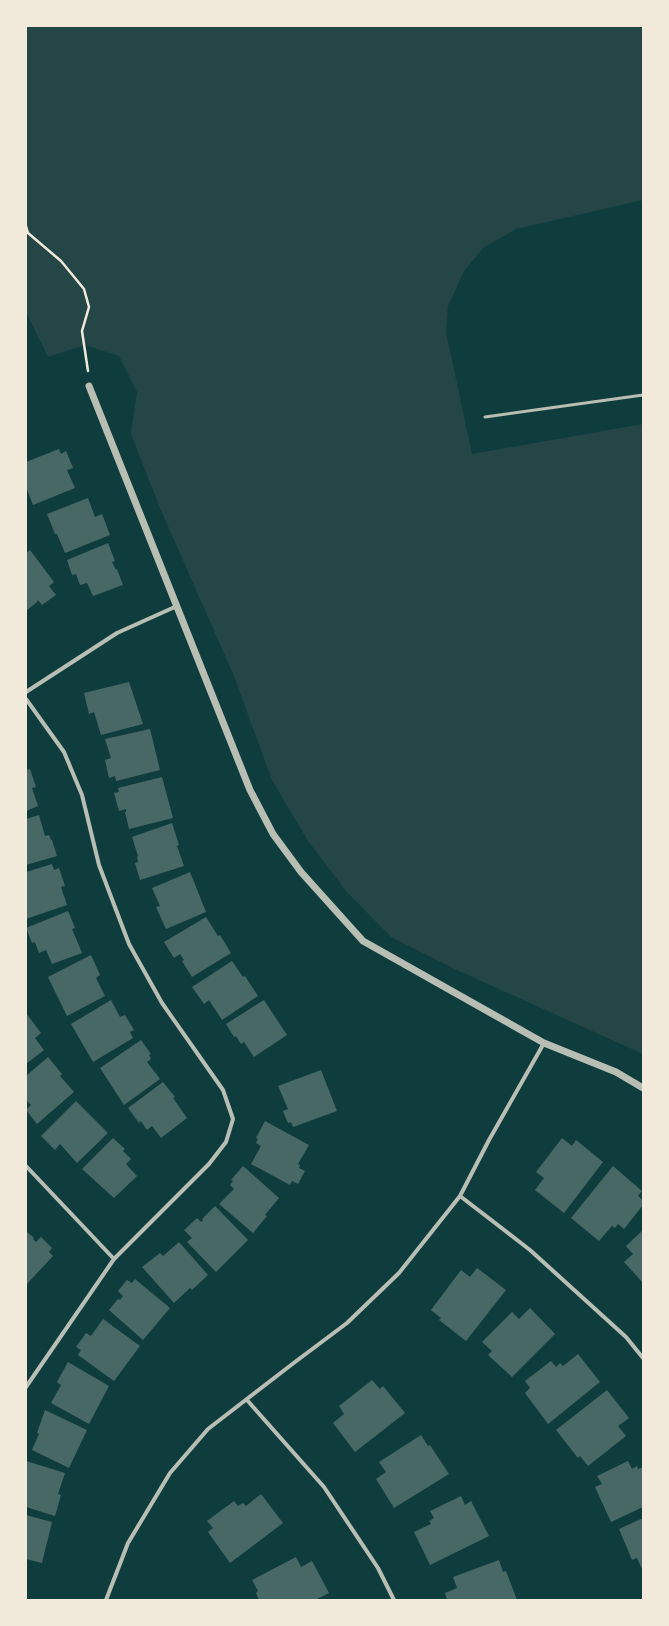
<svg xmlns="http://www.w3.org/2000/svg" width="669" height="1626" font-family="'Titillium Web',sans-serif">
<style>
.green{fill:#244646}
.building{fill:#486865}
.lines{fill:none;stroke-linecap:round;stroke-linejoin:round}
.path{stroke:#f1e9da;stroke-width:2.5}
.service{stroke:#b8beb3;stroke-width:3}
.minor{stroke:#b8beb3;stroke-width:4}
.tertiary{stroke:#b8beb3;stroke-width:7}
</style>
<rect width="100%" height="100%" fill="#0f3d3e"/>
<!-- green -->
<path class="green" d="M26 26H643V200L516 229 483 248 464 271 448 306 446 332 472 454 643 424V1054L459 971 391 937 346 891 308 841 272 780 234 676 160 508 131 434 137 392 119 356 85 345 48 357 26 312Z"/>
<!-- building -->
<path class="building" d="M59 449 61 454 66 451 73 468 67 470 75 488 33 505 26 487V462Z
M88 498 95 517 102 514 110 535 65 553 57 534H55L47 514Z
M108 543 115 561 112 562 116 570 117 569 123 585 93 596 87 583 80 585 76 574 72 575 67 560Z
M30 550 54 582 49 586 56 595 42 605 38 600 37 602 26 611V553Z
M129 682 143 724 101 735 94 712 89 714 84 693Z
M150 729 160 770 116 781 115 776 109 778 105 760 111 758 105 739Z
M30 769 36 787 32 788 38 806 26 811V770Z
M162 777 173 818 129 829 125 812H126V809L119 811 114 793 119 792 118 788Z
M39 815 45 836 49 835 51 840H52L57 856 26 865V819Z
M172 823 179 845 177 846 184 866 140 880 135 863 138 862 137 857 138 856 132 837Z
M52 864 54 870 59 868 65 886 61 887 67 905 26 919V872Z
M190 872 206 912 166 929 156 907 160 906 152 888Z
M68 911 75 928 72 929 82 953 52 964 46 950 39 953 35 942 32 943 26 928Z
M206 917 218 936 220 935 231 953 192 977 182 961 184 960 180 954 174 958 164 942Z
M91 955 100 975 96 978 105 996 67 1016 48 977Z
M232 961 243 977 245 976 258 996 222 1020 209 1000 204 1004 192 987Z
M111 1000 120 1017 125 1015 134 1030 130 1032 133 1038 93 1062 71 1024Z
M264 1000 287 1035 254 1057 244 1042 241 1044 236 1036 234 1037 226 1024Z
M26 1013 41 1033 35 1038 44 1050 26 1064Z
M141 1040 151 1054 149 1055 151 1059 147 1062 160 1079 124 1105 100 1068Z
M48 1057 62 1074 60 1076 74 1092 37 1124 26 1110 31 1105 26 1100V1076Z
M321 1070 337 1111 293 1127 291 1122 288 1123 283 1111 288 1109 278 1086Z
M163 1082 175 1097 173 1098 187 1118 161 1138 152 1126 147 1130 141 1121 139 1123 128 1108Z
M76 1101 108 1133 77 1163 60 1144 55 1150 41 1136Z
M265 1121 309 1145 298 1164 300 1165 299 1168 305 1171 298 1184 292 1181 290 1185 251 1164 261 1146 256 1143 258 1139 256 1138Z
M113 1138 125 1149 123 1151 131 1159 126 1164 137 1176 114 1198 82 1169Z
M562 1138 572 1146 576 1140 603 1162 564 1213 535 1190 544 1178 536 1172Z
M243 1166 279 1198 265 1215 267 1216 253 1233 219 1204 234 1189 230 1185 233 1181 231 1180Z
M613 1166 642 1191 638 1196 643 1200V1205L624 1229 618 1224 615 1228 612 1226 599 1241 571 1218Z
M215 1206 248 1240 216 1272 187 1242 192 1238 184 1230 197 1218 201 1222 203 1220 202 1219Z
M643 1230V1283L624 1262 633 1254 626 1246Z
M26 1231 34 1238 33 1239 36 1242 41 1237 52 1248 49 1252 53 1256 26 1285Z
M179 1242 208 1275 192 1290 190 1288 174 1303 142 1267 160 1253 163 1256Z
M477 1268 506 1290 466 1341 439 1320 441 1318 431 1310 461 1270 470 1277Z
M135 1279 170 1308 143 1340 109 1310 118 1299 120 1300 123 1296 118 1291 127 1280 132 1283Z
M530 1308 555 1334 512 1377 488 1355 492 1351 482 1342 512 1312 519 1319Z
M103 1319 140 1346 114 1381 78 1355 81 1350 76 1347 86 1333 91 1336Z
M578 1354 600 1382 548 1424 525 1393 530 1388 525 1381 551 1361 556 1367 560 1363 563 1366Z
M68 1362 109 1386 89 1424 51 1403 61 1385 57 1382Z
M372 1380 380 1389 383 1386 405 1413 355 1452 333 1423 344 1414 339 1406Z
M607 1390 629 1418 618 1426 626 1436 588 1466 580 1456 578 1458 556 1430Z
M45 1410 87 1430 69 1468 32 1450 39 1434 37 1433Z
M421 1435 428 1446 430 1445 449 1474 394 1508 376 1479 386 1472 379 1462Z
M26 1461 65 1473 58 1494 61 1495 55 1516 26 1507Z
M628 1461 632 1469 637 1466 638 1469 643 1467V1507L611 1522 595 1487 602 1484 597 1476Z
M261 1494 283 1523 230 1563 208 1532 213 1528 207 1521 234 1501 238 1506 243 1503 246 1506Z
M461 1496 465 1505 471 1501 489 1536 430 1565 414 1532 431 1524 429 1521 434 1518 430 1511Z
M26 1515 52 1522 42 1563 26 1559Z
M643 1518V1571L637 1558 632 1560 619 1529Z
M296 1557 301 1567 312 1561 329 1593 315 1600H259L256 1593 258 1591 252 1580Z
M499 1560 503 1572 506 1571 517 1600H447L445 1593 457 1588 453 1577Z"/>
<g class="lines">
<!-- path -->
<path class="path" d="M26 226 28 233 61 261 84 289 89 307 82 331 88 371"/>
<!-- service -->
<path class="service" d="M485 417 643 395"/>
<!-- minor -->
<path class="minor" d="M26 692 117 633 177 606
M26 699 64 752 82 795 99 865 129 944 162 1003 223 1090 233 1119 226 1142 209 1164 114 1259 26 1387
M26 1166 114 1259
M460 1196 530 1250 626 1337 643 1358
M247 1400 324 1487 378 1568 394 1600
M106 1600 128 1543 170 1473 208 1429 295 1362 347 1323 399 1273 460 1196 489 1140 544 1043"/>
<!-- tertiary -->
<path class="tertiary" d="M89 386 250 790 273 834 301 872 363 941 544 1043 616 1072 643 1088"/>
</g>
<!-- border -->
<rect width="669" height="1626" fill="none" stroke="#f1e9da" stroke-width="54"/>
</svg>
